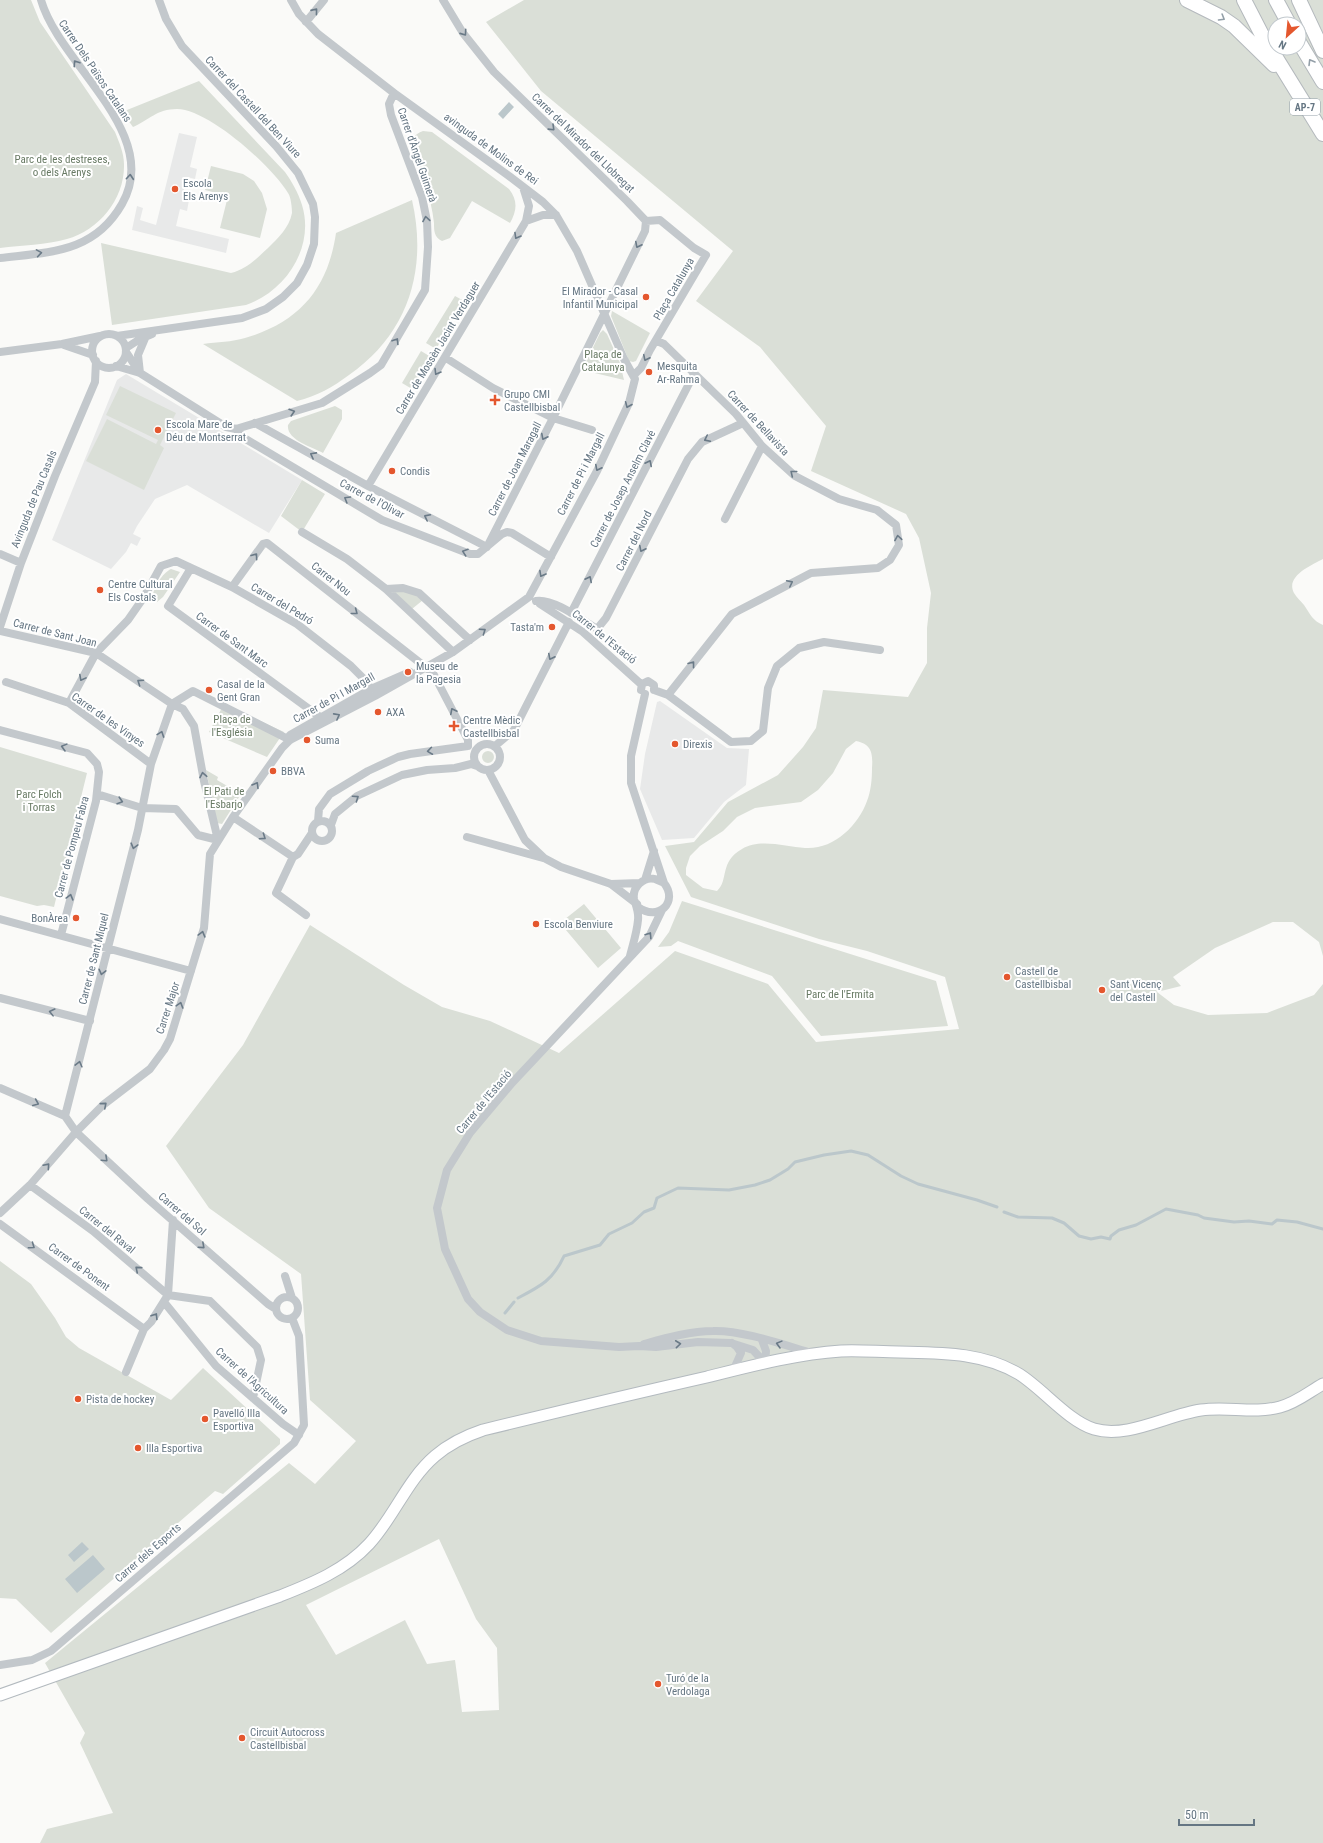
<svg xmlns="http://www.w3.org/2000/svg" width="1323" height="1843" font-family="'Roboto Condensed',sans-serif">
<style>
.built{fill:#e8e9e9}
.green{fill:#dadfd7;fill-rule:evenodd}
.water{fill:#bbc7cb}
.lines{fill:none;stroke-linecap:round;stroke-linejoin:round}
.stream{stroke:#bbc7cb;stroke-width:3}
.secondary-casing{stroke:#b3babf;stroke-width:13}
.highway-casing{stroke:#b4b9bd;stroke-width:16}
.street{stroke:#c3c8cc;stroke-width:8}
.secondary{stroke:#fff;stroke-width:11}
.highway{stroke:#fff;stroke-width:14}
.oneway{stroke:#6a7a87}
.oneway2{stroke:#939fa8}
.poi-dot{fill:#e4572e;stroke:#fff;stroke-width:1.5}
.labels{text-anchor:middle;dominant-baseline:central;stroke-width:4;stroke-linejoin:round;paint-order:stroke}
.shield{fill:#fff;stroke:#939fa8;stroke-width:1}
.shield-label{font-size:10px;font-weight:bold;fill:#657683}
.street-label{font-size:11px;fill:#657683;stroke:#fff}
.park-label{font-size:11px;fill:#687a64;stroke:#fff}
.poi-label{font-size:11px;fill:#657683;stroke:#fff;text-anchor:start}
</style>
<rect width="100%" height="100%" fill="#fafaf8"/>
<!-- built -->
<path class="built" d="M179 133 197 137 190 167 197 169 195 179 187 177 182 198 189 200 187 211 180 209 176 226 229 239 226 253 132 230 137 206 143 208 140 220 156 225Z
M126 374 302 480 269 533 187 485 155 499 137 526 133 534 141 538 137 546 131 543 126 552 111 569 52 540 117 380Z
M660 701 727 748 749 749 746 785 724 802 694 838 662 840 640 789 645 754 657 702Z"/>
<!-- green -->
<path class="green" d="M0 0H31L40 22 115 132C119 142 124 153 124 164 125 199 99 230 67 239 46 245 22 245 0 248Z
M524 0H1323V559C1312 565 1285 576 1294 593 1297 598 1301 601 1304 605 1310 614 1313 621 1323 625V956L1319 942 1293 922H1273L1215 948 1173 977 1181 986 1157 992 1174 1005 1208 1015 1267 1013 1314 995 1323 984V1843H40L47 1829 113 1813 80 1743 85 1733 45 1663 289 1463 315 1484 356 1441 310 1400 301 1274 209 1208 166 1146 243 1045 310 925 404 985 442 1007 490 1021 559 1053 675 951 768 984 816 1042 959 1029 945 977 867 951 819 939 691 897 665 846 694 842 728 802 778 775 803 747 816 728 823 690 908 697 927 663V628L931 593 919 538 906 514 811 471 826 426 760 347 696 301 733 251 541 91 486 22ZM1275 24H1299V48H1275ZM856 741C872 744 873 754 872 768 872 779 871 791 867 801 858 826 833 850 805 848 786 847 760 838 742 849 719 862 729 880 717 891L703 888 686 875V868L690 856 700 846 723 831 737 817 755 808 801 802 818 790 833 773 846 749ZM439 1539 476 1619 497 1648 499 1710 462 1712 455 1660 427 1664 405 1620 336 1655 306 1605Z
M199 81 285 172C292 182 298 192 302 205 315 247 286 291 246 305L112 325 101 243 231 273C247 269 256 259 268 248 278 238 289 228 292 213 292 208 291 197 288 193 272 166 208 109 177 109 157 109 149 120 133 127L122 112Z
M423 131 432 132 509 189C518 201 517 210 510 223L472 201 450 238 442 241C434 237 434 231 434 223 431 196 421 172 412 147 412 139 414 134 423 131Z
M211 166 243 174 254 181 262 193 267 209 260 238 220 228 228 196 205 190Z
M412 200C428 270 408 334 349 375 333 387 317 396 297 401L203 344C217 342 232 342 245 338 300 322 328 288 336 233Z
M455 296 464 301 436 349 426 343Z
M612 311 650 333 636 361 633 362 629 361 611 316Z
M603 330 607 334 620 363 624 380 582 370 600 333Z
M421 351 431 357 412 389 402 383Z
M120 386 176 413 160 445 164 448 144 490 86 461 107 419 156 444 158 440 106 415Z
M335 406 342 410V419L323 453C312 447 286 440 288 425L291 421Z
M302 480 325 494 302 532 281 516Z
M171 569 180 572 163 597 157 602 153 600C151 591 162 573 171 569Z
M390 590C402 590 414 590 423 600L412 609Z
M224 704 284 732 267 757 209 732Z
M0 747 87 773 54 907 44 905 37 906 0 896Z
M482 757a6 6 0 1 1 12 0a6 6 0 1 1-12 0Z
M206 770 218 777 217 780 241 794 222 824 217 823Z
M682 901 936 981 948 1026 821 1036 772 976 678 941 671 946 658 947 669 932Z
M584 904 621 948 598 968 560 923Z
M0 1261 31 1284 55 1318 66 1337 79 1348 171 1400 203 1368 280 1439V1444L223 1494 215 1491 51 1633 16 1599 0 1598Z"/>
<!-- water -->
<path class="water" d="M509 102 514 107 503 119 498 114Z
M82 1542 89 1549 74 1562 68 1555Z
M93 1555 105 1569 77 1593 65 1579Z"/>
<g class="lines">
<!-- stream -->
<path class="stream" d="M1004 1212 1018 1217 1052 1218 1064 1223 1079 1236 1091 1239 1101 1237 1110 1239 1111 1236 1119 1230 1136 1225 1166 1209 1198 1215 1204 1218 1234 1222 1249 1221 1272 1224 1277 1220 1297 1222 1323 1229
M518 1298C541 1286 553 1280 564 1256L600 1245 609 1234 632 1223 644 1212 654 1208 657 1198 678 1188 729 1190 755 1185 770 1180 788 1169 795 1162 824 1155 851 1151 868 1155 901 1176 918 1184 977 1200 997 1207
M505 1313 514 1302"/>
<!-- secondary casing -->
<g class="secondary-casing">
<path id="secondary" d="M0 1695 280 1596C313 1583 345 1570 369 1544 394 1517 407 1480 435 1456 449 1444 465 1436 483 1430 557 1412 632 1394 707 1377 751 1366 796 1354 841 1351 860 1350 880 1352 899 1352 940 1353 982 1352 1019 1374 1043 1389 1068 1421 1094 1429 1127 1439 1167 1415 1201 1410 1227 1406 1254 1414 1280 1407 1296 1403 1309 1392 1323 1384"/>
</g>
<!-- highway casing -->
<g class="highway-casing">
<path id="highway" d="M1187 0 1221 17 1234 26 1274 65
M1244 0 1262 35 1323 134
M1276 0 1289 24
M1299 0 1323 51
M1299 42 1323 82"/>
</g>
<!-- street -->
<path class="street" d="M306 22 324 0
M526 221 543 215H556
M0 258C50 252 94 253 122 204 163 133 59 64 41 0
M92 351a17 17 0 1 1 34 0a17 17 0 1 1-34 0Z
M117 336 242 318 266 309 283 297 297 283 307 265 314 244 315 217 313 204 298 173 276 146 182 46 166 19 159 0
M657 341 664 344 736 414 762 446 795 476 839 499 877 510 896 525 899 545 890 560 878 568 811 573 732 614 668 695
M64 345 93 355
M126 348 140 339 152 334
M0 352 62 344 100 336
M126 352 140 373
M446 358 493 388 553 418 592 430
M116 366 140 373 226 427 236 429 322 403 370 373 381 365 425 290 428 247 427 221 422 197 391 115 389 104 394 93
M140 373 138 355 146 336
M634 375 641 368 650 350 706 255 694 248 660 220 646 221
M255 423 368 486 487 547 553 418 645 231 646 221 627 201 494 72 463 33 443 0
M236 429 244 438 382 520 470 554H478L502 534 507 532 512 533 551 557
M368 486 526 221 529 206 523 187
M725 519 762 446
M302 532 347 559 386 589 453 652
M0 554 21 563
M191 568 168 606 320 717
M232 587 263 544 267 543 433 673 468 740V746
M386 589 403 588 419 593 470 640
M536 601C553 598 582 620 597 629L606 618 688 459 702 442 743 423
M540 604 583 632 642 685
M571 613 694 374
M0 627 21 563 55 476 95 382 96 361
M0 631 96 653 172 704 183 709 194 726 204 781 218 840
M6 682 69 703 151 764
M641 690 642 684 648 681 654 685V690
M654 690 668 695 731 742 751 741 763 731 768 688 777 666 799 648 824 642 880 650
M69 703 96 653 128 620 144 597 161 566 176 561 232 587 297 624 351 666 365 680 371 689
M172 704 193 691 290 740
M0 730 87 753 97 764 99 772 96 801 61 935
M290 740V735L371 689 410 672
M474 757a13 13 0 1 1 26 0a13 13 0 1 1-26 0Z
M495 746 514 730 569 622
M488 770 525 840 544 858 561 867 611 884 637 904
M97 794 142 808 176 809 198 835 218 840
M233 817 293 857
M312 831a10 10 0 1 1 20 0a10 10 0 1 1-20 0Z
M318 821 319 809 330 794 368 771 398 757 410 754 468 746
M331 825 335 814 357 796 402 775 427 770 455 768 471 764 477 766
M467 837 543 858
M645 880 654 851
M611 884 640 883
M638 907C658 922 679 902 664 883L631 783V756L645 694
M662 910 649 937 512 1083 470 1133 447 1170 437 1208 445 1249 468 1299 480 1312 507 1330 541 1341 619 1347 639 1346 656 1347 698 1342 731 1343 753 1350 765 1363
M306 915 276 893 293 857 298 854 312 833
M0 919 191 971
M630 956C633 944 637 932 638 920 639 912 636 906 634 899 632 887 644 876 655 879 658 880 661 882 664 883
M0 998 90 1021
M0 1088 65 1116 76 1132 148 1199 268 1304 276 1309
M65 1116 138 830 151 764 172 704
M30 1185 93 1231 168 1295
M0 1213 30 1185 76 1132 103 1105 150 1069 164 1050 170 1039 204 928 210 854 233 817 282 748 290 740 375 696 453 652 529 597 597 471 629 403 635 379 624 359 577 251 556 215 543 202 509 176 394 93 318 34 299 14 291 0
M0 1224 144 1329
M285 1276 292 1298
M168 1295 210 1301 257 1347 261 1360 253 1398
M276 1308a11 11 0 1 1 22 0a11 11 0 1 1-22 0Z
M164 1302 216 1366 283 1424 299 1435
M762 1340 766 1351 765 1363
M732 1343 737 1347 741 1353 733 1371
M644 1344C666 1338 691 1331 713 1331 742 1330 784 1345 812 1353
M126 1372 144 1329 151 1322 168 1295 173 1220
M0 1665 32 1660 51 1651 294 1443 304 1425 299 1336 292 1318"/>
<!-- secondary -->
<use href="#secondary" class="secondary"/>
<!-- highway -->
<use href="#highway" class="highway"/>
</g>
<!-- one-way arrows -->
<defs><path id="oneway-chevron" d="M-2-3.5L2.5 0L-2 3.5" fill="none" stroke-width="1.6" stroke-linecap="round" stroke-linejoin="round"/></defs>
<g class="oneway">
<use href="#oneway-chevron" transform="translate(315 11) rotate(-51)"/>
<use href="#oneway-chevron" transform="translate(464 33) rotate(55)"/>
<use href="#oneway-chevron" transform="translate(76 63) rotate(-124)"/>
<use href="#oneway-chevron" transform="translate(552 128) rotate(44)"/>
<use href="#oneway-chevron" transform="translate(130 177) rotate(-85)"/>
<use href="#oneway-chevron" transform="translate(426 219) rotate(-99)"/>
<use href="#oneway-chevron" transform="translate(517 236) rotate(120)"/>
<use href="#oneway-chevron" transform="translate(638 245) rotate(117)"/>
<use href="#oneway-chevron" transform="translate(39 253) rotate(-9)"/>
<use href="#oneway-chevron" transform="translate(396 341) rotate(-58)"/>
<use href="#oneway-chevron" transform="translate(646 358) rotate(116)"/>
<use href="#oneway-chevron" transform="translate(437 372) rotate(121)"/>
<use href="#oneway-chevron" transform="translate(628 405) rotate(113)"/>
<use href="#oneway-chevron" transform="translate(292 412) rotate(-17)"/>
<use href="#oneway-chevron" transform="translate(544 437) rotate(117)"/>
<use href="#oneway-chevron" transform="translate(707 439) rotate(154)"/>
<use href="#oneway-chevron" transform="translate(313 455) rotate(-152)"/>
<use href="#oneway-chevron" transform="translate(649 463) rotate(-63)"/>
<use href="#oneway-chevron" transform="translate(598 468) rotate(117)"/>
<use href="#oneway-chevron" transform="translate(793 473) rotate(-141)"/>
<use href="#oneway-chevron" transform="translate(347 499) rotate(-149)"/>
<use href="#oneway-chevron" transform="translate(427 517) rotate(-153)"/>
<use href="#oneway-chevron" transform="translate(898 538) rotate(-99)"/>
<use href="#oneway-chevron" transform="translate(642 549) rotate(117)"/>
<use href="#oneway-chevron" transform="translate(465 552) rotate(-161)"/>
<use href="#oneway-chevron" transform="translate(255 556) rotate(-54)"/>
<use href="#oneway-chevron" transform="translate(542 574) rotate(119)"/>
<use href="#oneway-chevron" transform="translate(589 579) rotate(-63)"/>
<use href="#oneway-chevron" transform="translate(790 583) rotate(-27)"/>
<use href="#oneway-chevron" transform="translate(355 612) rotate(38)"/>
<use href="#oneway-chevron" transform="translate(483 631) rotate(-34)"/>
<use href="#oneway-chevron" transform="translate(551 657) rotate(117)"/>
<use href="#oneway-chevron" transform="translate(692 664) rotate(-52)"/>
<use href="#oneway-chevron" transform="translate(82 678) rotate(118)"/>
<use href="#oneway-chevron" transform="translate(140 682) rotate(-146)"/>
<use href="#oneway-chevron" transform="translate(453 711) rotate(-117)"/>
<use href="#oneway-chevron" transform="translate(337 716) rotate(-28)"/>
<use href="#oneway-chevron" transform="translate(161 734) rotate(-70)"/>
<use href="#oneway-chevron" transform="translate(64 747) rotate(-165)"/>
<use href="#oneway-chevron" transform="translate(430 751) rotate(172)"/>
<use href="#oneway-chevron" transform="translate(203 775) rotate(-101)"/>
<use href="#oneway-chevron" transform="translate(256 785) rotate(-59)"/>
<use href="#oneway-chevron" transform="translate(356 798) rotate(-34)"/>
<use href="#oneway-chevron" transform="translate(120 801) rotate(17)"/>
<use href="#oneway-chevron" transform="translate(263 837) rotate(34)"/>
<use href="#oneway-chevron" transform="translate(134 846) rotate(105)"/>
<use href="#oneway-chevron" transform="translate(70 897) rotate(-75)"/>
<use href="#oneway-chevron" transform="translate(202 934) rotate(-75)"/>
<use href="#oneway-chevron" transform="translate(649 935) rotate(-57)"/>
<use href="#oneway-chevron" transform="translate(102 972) rotate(104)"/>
<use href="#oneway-chevron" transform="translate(180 1005) rotate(-73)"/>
<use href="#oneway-chevron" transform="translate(52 1012) rotate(-166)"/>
<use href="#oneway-chevron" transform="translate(79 1064) rotate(-76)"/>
<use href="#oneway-chevron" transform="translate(36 1103) rotate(23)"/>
<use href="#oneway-chevron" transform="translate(104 1105) rotate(-41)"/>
<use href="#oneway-chevron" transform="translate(105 1159) rotate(43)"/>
<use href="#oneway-chevron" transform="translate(47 1166) rotate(-49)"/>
<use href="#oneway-chevron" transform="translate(32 1246) rotate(35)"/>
<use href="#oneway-chevron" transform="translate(202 1246) rotate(42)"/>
<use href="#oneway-chevron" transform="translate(138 1269) rotate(-140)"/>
<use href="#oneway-chevron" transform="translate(155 1316) rotate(-58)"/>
<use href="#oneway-chevron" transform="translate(678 1344) rotate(-6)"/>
<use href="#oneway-chevron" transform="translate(779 1344) rotate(-165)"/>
</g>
<g class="oneway2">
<use href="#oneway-chevron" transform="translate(1222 18) rotate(31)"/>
<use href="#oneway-chevron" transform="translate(1311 62) rotate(-121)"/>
</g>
<!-- markers -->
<g class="poi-dot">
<circle cx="175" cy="189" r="4"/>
<circle cx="646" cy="297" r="4"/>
<circle cx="649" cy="372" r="4"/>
<path d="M493 394h4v4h4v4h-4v4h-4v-4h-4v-4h4z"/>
<circle cx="158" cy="430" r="4"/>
<circle cx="392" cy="471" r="4"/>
<circle cx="100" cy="590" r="4"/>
<circle cx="552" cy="627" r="4"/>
<circle cx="408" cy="672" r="4"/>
<circle cx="209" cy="690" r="4"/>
<circle cx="378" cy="712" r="4"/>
<path d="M452 720h4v4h4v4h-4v4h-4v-4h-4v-4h4z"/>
<circle cx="307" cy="740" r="4"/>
<circle cx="675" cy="744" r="4"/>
<circle cx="273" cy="771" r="4"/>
<circle cx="76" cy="918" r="4"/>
<circle cx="536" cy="924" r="4"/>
<circle cx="1007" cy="977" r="4"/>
<circle cx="1102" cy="990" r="4"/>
<circle cx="78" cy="1399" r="4"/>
<circle cx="205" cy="1419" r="4"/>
<circle cx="138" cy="1448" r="4"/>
<circle cx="658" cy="1684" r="4"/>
<circle cx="242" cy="1738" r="4"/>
</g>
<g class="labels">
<!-- shield labels -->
<rect class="shield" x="1290" y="99" width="30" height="16" rx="3"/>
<g class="shield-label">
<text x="1305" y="107">AP-7</text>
</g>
<!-- street labels -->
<g class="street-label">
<text transform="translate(95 71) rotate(56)">Carrer Dels Països Catalans</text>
<text transform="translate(253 107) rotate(47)">Carrer del Castell del Ben Viure</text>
<text transform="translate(583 143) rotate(44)">Carrer del Mirador del Llobregat</text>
<text transform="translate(491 149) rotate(36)">avinguda de Molins de Rei</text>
<text transform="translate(417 155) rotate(71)">Carrer d'Àngel Guimerà</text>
<text transform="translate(674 289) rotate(-60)">Plaça Catalunya</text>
<text transform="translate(438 348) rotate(-59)">Carrer de Mossèn Jacint Verdaguer</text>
<text transform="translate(758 423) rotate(47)">Carrer de Bellavista</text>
<text transform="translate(515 469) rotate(-63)">Carrer de Joan Maragall</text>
<text transform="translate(581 474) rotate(-63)">Carrer de Pi i Margall</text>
<text transform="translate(623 489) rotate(-63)">Carrer de Josep Anselm Clavé</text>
<text transform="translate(34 499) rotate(-68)">Avinguda de Pau Casals</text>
<text transform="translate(372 499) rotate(28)">Carrer de l'Olivar</text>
<text transform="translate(634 541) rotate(-63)">Carrer del Nord</text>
<text transform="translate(331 579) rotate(38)">Carrer Nou</text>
<text transform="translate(282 604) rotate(31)">Carrer del Pedró</text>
<text transform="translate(55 633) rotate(14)">Carrer de Sant Joan</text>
<text transform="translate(604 637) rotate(39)">Carrer de l'Estació</text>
<text transform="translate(232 640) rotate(36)">Carrer de Sant Marc</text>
<text transform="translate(334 698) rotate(-29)">Carrer de Pi I Margall</text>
<text transform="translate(108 720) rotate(35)">Carrer de les Vinyes</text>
<text transform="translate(72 847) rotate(-75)">Carrer de Pompeu Fabra</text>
<text transform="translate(94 959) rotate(-76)">Carrer de Sant Miquel</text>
<text transform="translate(168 1008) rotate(-72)">Carrer Major</text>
<text transform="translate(484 1102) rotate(-50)">Carrer de l'Estació</text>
<text transform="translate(182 1214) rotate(41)">Carrer del Sol</text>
<text transform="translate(107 1230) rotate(39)">Carrer del Raval</text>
<text transform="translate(79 1267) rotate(36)">Carrer de Ponent</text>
<text transform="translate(252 1381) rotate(42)">Carrer de l'Agricultura</text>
<text transform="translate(148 1553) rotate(-41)">Carrer dels Esports</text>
</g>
<!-- park labels -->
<g class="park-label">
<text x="62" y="159">Parc de les destreses,<tspan x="62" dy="13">o dels Arenys</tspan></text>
<text x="603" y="354">Plaça de<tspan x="603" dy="13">Catalunya</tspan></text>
<text x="232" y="719">Plaça de<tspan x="232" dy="13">l'Església</tspan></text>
<text x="224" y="791">El Pati de<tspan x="224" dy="13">l'Esbarjo</tspan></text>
<text x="39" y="794">Parc Folch<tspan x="39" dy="13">i Torras</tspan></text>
<text x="840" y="994">Parc de l'Ermita</text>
</g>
<!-- poi labels -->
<g class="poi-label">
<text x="183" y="183">Escola<tspan x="183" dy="13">Els Arenys</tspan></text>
<text x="638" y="291" text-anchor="end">El Mirador - Casal<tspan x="638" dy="13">Infantil Municipal</tspan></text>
<text x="657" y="366">Mesquita<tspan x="657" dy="13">Ar-Rahma</tspan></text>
<text x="504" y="394">Grupo CMI<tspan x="504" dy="13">Castellbisbal</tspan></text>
<text x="166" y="424">Escola Mare de<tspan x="166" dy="13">Déu de Montserrat</tspan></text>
<text x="400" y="471">Condis</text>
<text x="108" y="584">Centre Cultural<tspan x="108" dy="13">Els Costals</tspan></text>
<text x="544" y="627" text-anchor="end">Tasta'm</text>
<text x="416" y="666">Museu de<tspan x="416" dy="13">la Pagesia</tspan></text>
<text x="217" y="684">Casal de la<tspan x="217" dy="13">Gent Gran</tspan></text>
<text x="386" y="712">AXA</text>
<text x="463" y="720">Centre Mèdic<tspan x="463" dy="13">Castellbisbal</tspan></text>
<text x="315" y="740">Suma</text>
<text x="683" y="744">Direxis</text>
<text x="281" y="771">BBVA</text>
<text x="68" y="918" text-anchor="end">BonÀrea</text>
<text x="544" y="924">Escola Benviure</text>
<text x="1015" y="971">Castell de<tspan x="1015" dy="13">Castellbisbal</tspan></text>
<text x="1110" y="984">Sant Vicenç<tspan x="1110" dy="13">del Castell</tspan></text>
<text x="86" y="1399">Pista de hockey</text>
<text x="213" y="1413">Pavelló Illa<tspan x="213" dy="13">Esportiva</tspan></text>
<text x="146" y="1448">Illa Esportiva</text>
<text x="666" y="1678">Turó de la<tspan x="666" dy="13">Verdolaga</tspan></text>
<text x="250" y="1732">Circuit Autocross<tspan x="250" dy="13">Castellbisbal</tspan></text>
</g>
</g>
<!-- north arrow -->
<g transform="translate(1287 36) rotate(207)"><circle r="19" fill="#ffffff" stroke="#c1c8cd"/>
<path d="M0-3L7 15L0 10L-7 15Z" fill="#e4572e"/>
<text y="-6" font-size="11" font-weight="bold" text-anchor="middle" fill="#657683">N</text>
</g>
<!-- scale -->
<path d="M1179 1819v6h75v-6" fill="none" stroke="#657683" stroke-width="2"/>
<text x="1185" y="1819" font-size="12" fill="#657683" stroke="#ffffff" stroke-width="3" paint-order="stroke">50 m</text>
</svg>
